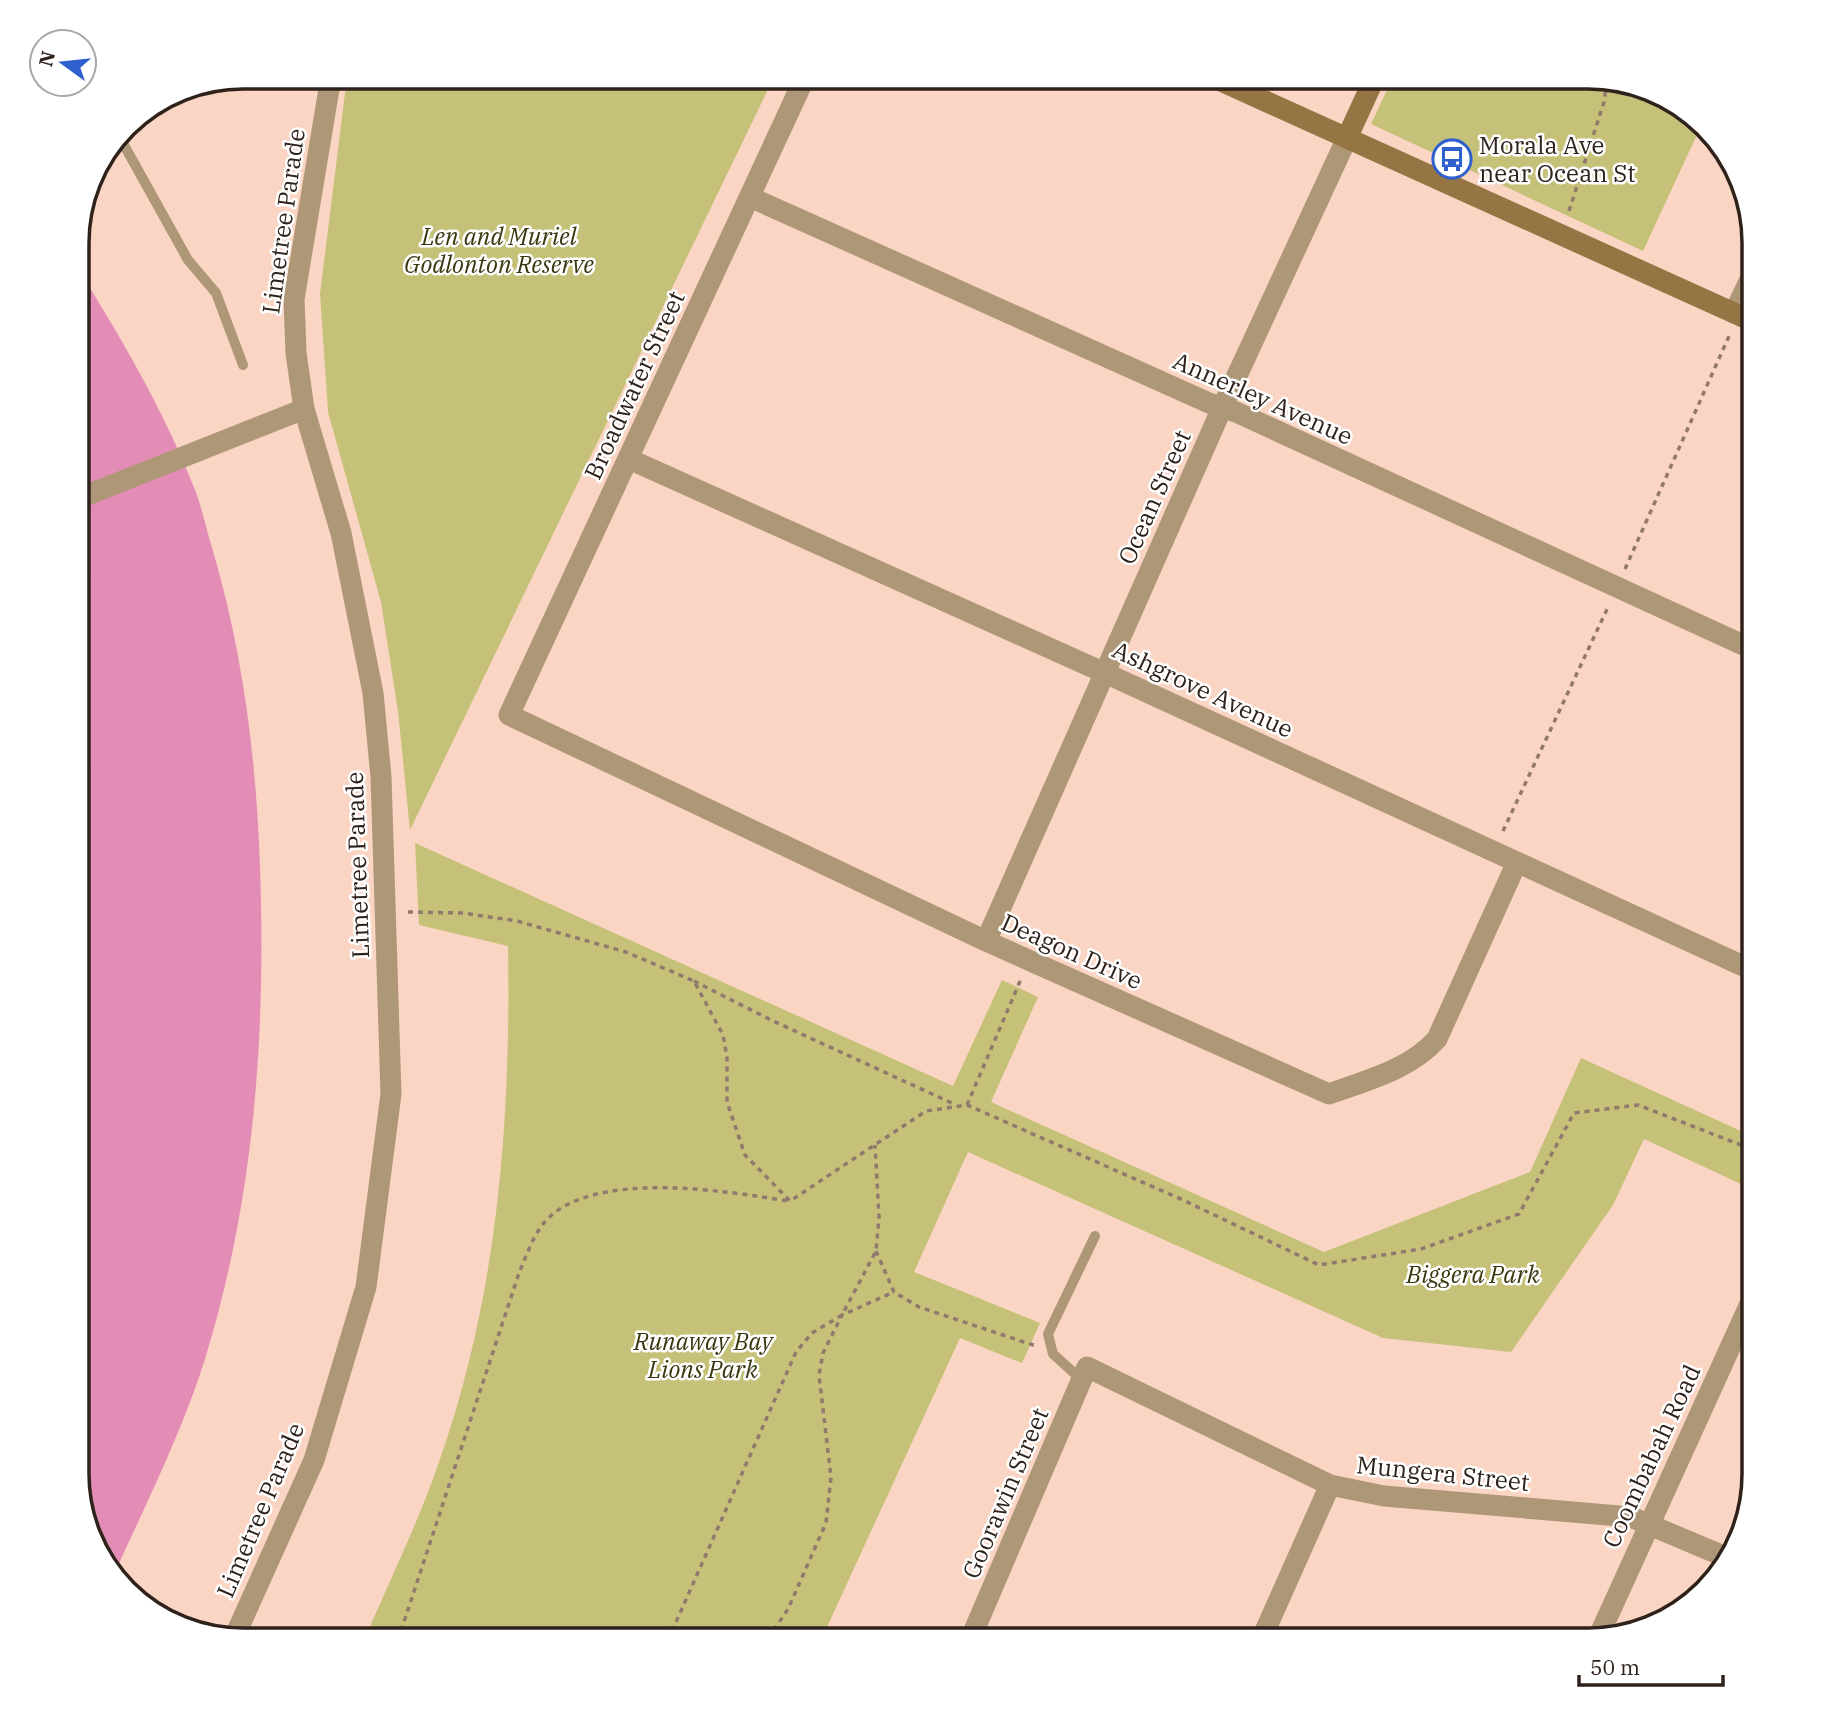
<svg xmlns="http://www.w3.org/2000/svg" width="1831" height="1717" font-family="'IBM Plex Serif',serif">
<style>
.green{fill:#c6c178}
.water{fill:#e38db6}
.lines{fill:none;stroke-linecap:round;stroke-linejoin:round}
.path{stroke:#92796d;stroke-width:3.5;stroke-dasharray:5 5;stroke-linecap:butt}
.lane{stroke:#ae9777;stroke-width:10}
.street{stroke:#ae9777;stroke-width:21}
.secondary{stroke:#957543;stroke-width:21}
.labels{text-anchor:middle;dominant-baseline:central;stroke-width:5;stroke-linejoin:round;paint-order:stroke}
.poi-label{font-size:24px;fill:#2f221b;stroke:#fff;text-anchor:start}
.street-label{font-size:24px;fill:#2f221b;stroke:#fff}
.park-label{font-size:24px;font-style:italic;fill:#3a370f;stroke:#fff}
.rim{fill:none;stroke:#2f221b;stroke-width:3.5}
</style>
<rect width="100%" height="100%" fill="#fad5c3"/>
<!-- green -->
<path class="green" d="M347 77H774L410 830 398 711 381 602 328 412 320 294Z
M1393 77H1598L1661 94 1702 124 1643 251 1371 124Z
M415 843 953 1086 1002 980 1038 997 991 1102 1324 1252 1530 1172 1581 1058 1754 1137V1190L1644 1139 1613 1205 1511 1352 1383 1338 968 1152 914 1272 1040 1323 1022 1363 960 1338 821 1640H364C390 1580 419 1521 440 1459 498 1294 511 1120 508 946L419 925Z"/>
<!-- water -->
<path class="water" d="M77 267C120 336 163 409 193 485 202 506 206 529 213 551 241 647 254 742 259 842 267 1018 257 1190 205 1359 182 1432 146 1504 114 1574L90 1538 77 1484V1105L83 973 77 798Z"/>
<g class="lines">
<!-- path -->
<path class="path" d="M1569 211 1604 102 1607 80
M1625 569 1730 334
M1503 831 1609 605
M408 912 463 913 517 921 626 952 694 981 723 1035 727 1057V1102L745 1155 790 1201 926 1111 967 1105 1183 1200 1319 1265 1421 1249 1519 1214 1574 1113 1638 1105 1754 1150
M694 981 771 1020 956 1105
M967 1105 1021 979
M876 1251 894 1292 919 1307 1036 1346
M398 1640 519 1273C526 1257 532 1238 543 1224 588 1168 726 1191 788 1201
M668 1640 796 1352 812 1333 842 1315 876 1251 879 1217 875 1145
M756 1640 776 1627 788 1609 826 1523 831 1477 819 1375 823 1353 842 1315 894 1292"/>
<!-- lane -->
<path class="lane" d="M135 118 160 110 181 89
M119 136 188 260 216 293 243 365
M1082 1380 1053 1354 1048 1334 1095 1236"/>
<!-- street -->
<path class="street" d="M805 77 509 715 986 941 1329 1094C1367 1080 1409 1070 1437 1039L1517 862
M750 197 1209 403 1236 412 1754 650
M1734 313 1754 271
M629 459 1116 678 1754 971
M77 499 304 409
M986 941 1222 408 1347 138
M234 1638 314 1460 366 1287 391 1094 381 777 373 693 341 533 304 409 296 353 294 299 331 77
M970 1640 1087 1367 1330 1485 1384 1496 1631 1517 1728 1558
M1261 1640 1330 1485
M1597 1640 1754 1295"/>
<!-- secondary -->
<path class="secondary" d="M1212 77 1754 322
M1347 138 1375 77"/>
</g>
<!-- icons -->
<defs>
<g id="bus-ring" transform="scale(2.0125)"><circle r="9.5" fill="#fff" stroke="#305fce" stroke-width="1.5"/><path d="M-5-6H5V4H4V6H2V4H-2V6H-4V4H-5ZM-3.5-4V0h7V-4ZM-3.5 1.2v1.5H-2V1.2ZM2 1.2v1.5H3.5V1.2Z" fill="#305fce"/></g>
</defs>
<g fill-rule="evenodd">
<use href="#bus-ring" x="1452" y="159"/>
</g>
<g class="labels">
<!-- poi labels -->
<g class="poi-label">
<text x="1479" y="145">Morala Ave<tspan x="1479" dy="28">near Ocean St</tspan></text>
</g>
<!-- street labels -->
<g class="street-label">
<text transform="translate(283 221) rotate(-82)">Limetree Parade</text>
<text transform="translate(634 385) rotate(-65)">Broadwater Street</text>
<text transform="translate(1263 398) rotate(24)">Annerley Avenue</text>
<text transform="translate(1154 497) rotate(-66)">Ocean Street</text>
<text transform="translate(1203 689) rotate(25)">Ashgrove Avenue</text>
<text transform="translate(357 865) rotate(-92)">Limetree Parade</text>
<text transform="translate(1072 951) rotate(24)">Deagon Drive</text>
<text transform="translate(1651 1456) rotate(-65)">Coombabah Road</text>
<text transform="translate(1443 1473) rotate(6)">Mungera Street</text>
<text transform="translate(1005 1493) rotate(-67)">Goorawin Street</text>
<text transform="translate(260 1510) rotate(-67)">Limetree Parade</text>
</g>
<!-- park labels -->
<g class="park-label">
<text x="499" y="236">Len and Muriel<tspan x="499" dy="28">Godlonton Reserve</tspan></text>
<text x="1473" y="1274">Biggera Park</text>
<text x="703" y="1341">Runaway Bay<tspan x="703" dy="28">Lions Park</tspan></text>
</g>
</g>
<!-- crop -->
<path d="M0 0H1831V1717H0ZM243 89H1588A154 154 0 0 1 1742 243V1474A154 154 0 0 1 1588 1628H243A154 154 0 0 1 89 1474V243A154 154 0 0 1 243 89Z" fill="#fff" fill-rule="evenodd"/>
<path class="rim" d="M243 89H1588A154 154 0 0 1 1742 243V1474A154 154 0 0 1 1588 1628H243A154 154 0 0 1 89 1474V243A154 154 0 0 1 243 89Z"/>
<!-- north arrow -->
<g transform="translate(63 63) rotate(285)"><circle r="33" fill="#ffffff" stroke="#aca7a4" stroke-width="2"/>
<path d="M0-5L12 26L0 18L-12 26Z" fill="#305fce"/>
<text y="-10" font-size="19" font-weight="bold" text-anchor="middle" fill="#2f221b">N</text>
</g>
<!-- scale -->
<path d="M1579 1675v10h144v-10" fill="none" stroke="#2f221b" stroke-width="3.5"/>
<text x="1590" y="1675" font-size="21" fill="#2f221b" stroke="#ffffff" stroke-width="5" paint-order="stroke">50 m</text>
</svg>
